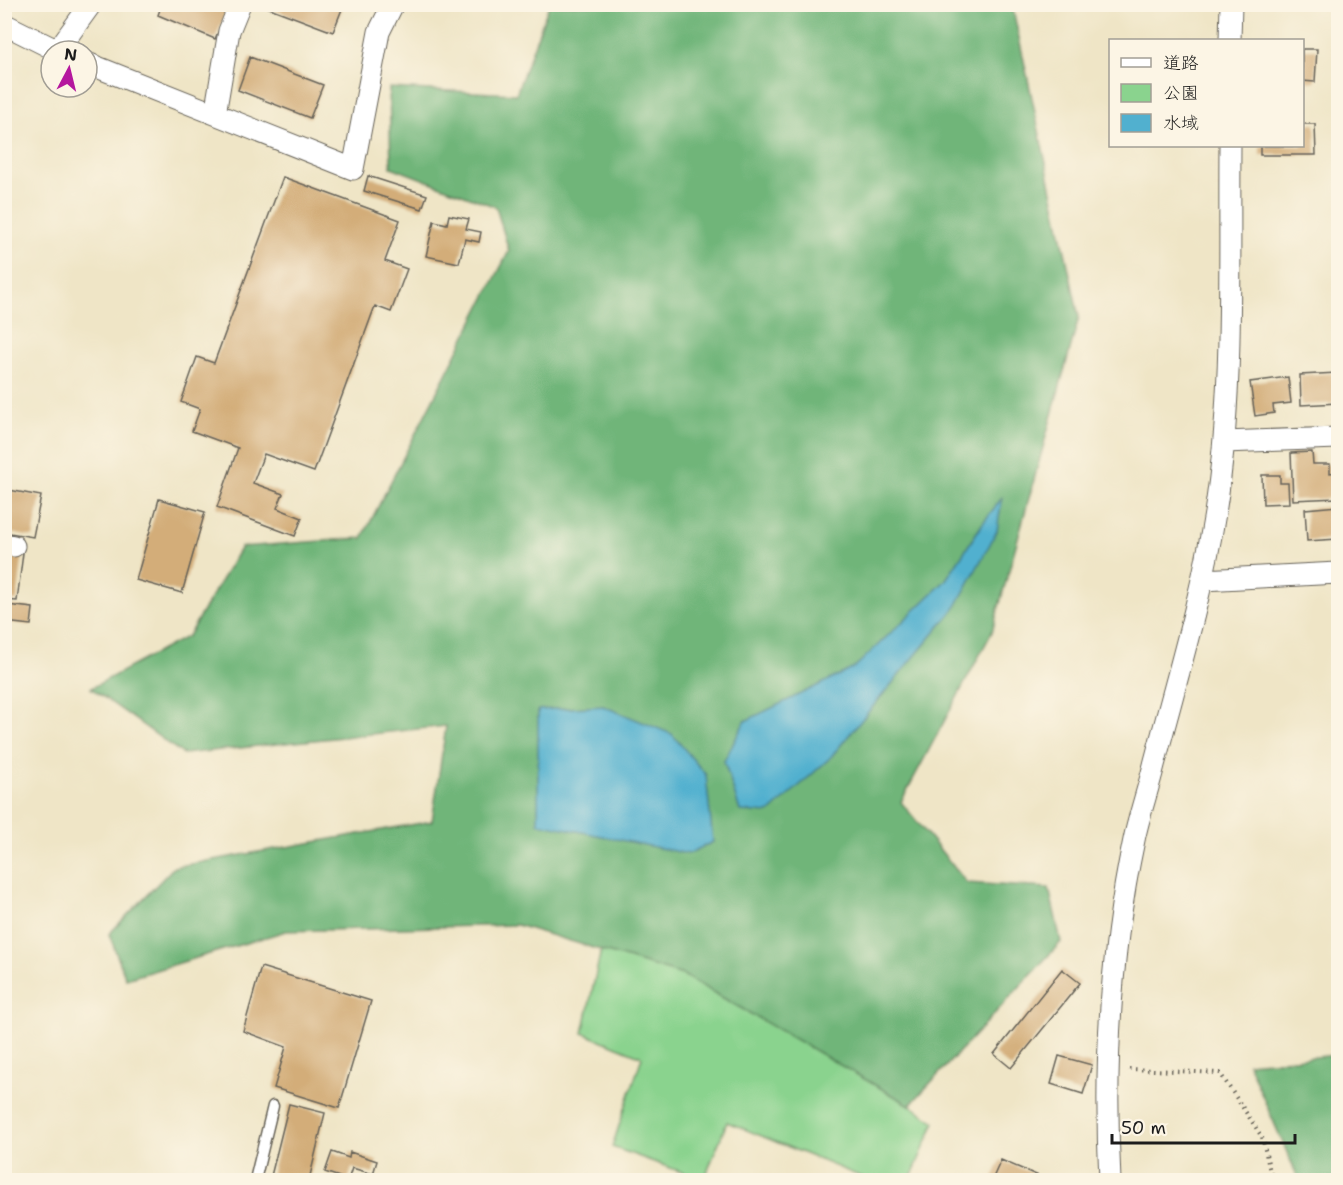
<svg xmlns="http://www.w3.org/2000/svg" width="1343" height="1185" font-family="'Shantell Sans','Klee One',sans-serif">
<style>
.green{fill:#8ad38e;stroke:#537855;stroke-width:1.5}
.forest{fill:#6fb579;stroke:#46684a;stroke-width:1.5}
.water{fill:#51b0cf;stroke:#366676;stroke-width:1.5}
.building{fill:#d3ad79}
.lines{fill:none;stroke-linecap:round;stroke-linejoin:round}
.lane-casing{stroke:#666258;stroke-width:13}
.street-casing{stroke:#666258;stroke-width:23}
.path{stroke:#666258;stroke-width:4;stroke-dasharray:1.5 4.5;stroke-linecap:butt}
.lane{stroke:#fff;stroke-width:10}
.street{stroke:#fff;stroke-width:21}
</style>
<rect width="100%" height="100%" fill="#fcf5e5"/>
<filter id="ink" filterUnits="userSpaceOnUse"><feTurbulence type="fractalNoise" baseFrequency=".0167" numOctaves="2"/><feDisplacementMap in="SourceGraphic" scale="12" xChannelSelector="R" yChannelSelector="G"/><feConvolveMatrix kernelMatrix="1 2 1 2 8 2 1 2 1" color-interpolation-filters="sRGB"/></filter>
<filter id="wash" filterUnits="userSpaceOnUse"><feTurbulence type="fractalNoise" baseFrequency=".008" numOctaves="4" result="noise"/><feDisplacementMap in="SourceGraphic" scale="24" xChannelSelector="R" yChannelSelector="G"/><feGaussianBlur stdDeviation="1.35" result="paint"/><feColorMatrix in="noise" values="0 0 0 0 0 0 0 0 0 0 0 0 0 0 0 0 0 1.4 0 .05"/><feComposite in="paint" operator="in"/></filter>
<g filter="url(#wash)">
<rect width="100%" height="100%" fill="#efe5c6"/>
<!-- green -->
<path class="green" d="M601 950 683 975 910 1105 935 1122 910 1180H869L727 1122 704 1180 612 1147 642 1057 583 1033Z"/>
<!-- forest -->
<path class="forest" d="M549 5H1012L1079 317 992 632 901 802 967 883 1049 888 1061 942 910 1105 683 975 517 925 286 931 126 979 109 934 174 867 432 821 446 726 183 754 91 688 188 636 241 547 362 538 509 251 496 207 391 167 389 88 516 94Z
M1338 1055V1180H1299L1248 1063Z"/>
<!-- water -->
<path class="water" d="M1002 498 997 531 955 608 830 758 769 813 740 811 724 761 745 721 854 668 945 581 985 520Z
M603 706 672 734 706 775 713 842 688 854 538 823V710Z"/>
<g id="blocks">
<!-- building -->
<path class="building" d="M162 4H230L215 39 158 15Z
M259 4H344L333 32Z
M1302 49H1317L1315 82 1302 81Z
M250 57 323 85 310 118 238 90Z
M1302 124H1315L1316 155H1260V146H1302Z
M368 176 427 195 422 209 364 191Z
M283 177 400 220 385 261 407 269 391 312 375 306 314 472 264 454 253 483 283 494 277 508 302 518 295 536 217 507 238 448 192 431 200 409 181 402 197 357 214 363Z
M449 215 469 219 466 229 481 232 479 242 465 239 459 263 426 256 434 221 447 224Z
M1337 373 1338 403 1301 405 1300 375Z
M1288 377 1291 403 1273 405 1274 413 1255 416 1250 382Z
M1312 452 1313 464H1330V473L1338 472V498L1293 500 1291 453Z
M1262 475H1280V483H1288L1289 503 1263 504Z
M9 490 41 496 33 537 4 532V514Z
M159 499 205 512 182 593 136 580Z
M1338 506V539L1307 541 1305 509Z
M4 551 23 553 17 601 4 600Z
M7 605 33 608 31 625 5 622Z
M261 967 371 1001 339 1108 274 1088 286 1047 243 1031Z
M1062 969 1080 983 1011 1068 994 1054Z
M1059 1056 1092 1065 1083 1094 1051 1084Z
M289 1104 325 1113 309 1180H270Z
M332 1152 349 1158 350 1152 377 1161 373 1174 352 1168 348 1180 325 1172Z
M1001 1160 1048 1180H992Z"/>
</g>
</g>
<g filter="url(#ink)">
<use href="#blocks" fill-opacity="0" stroke="#666258" stroke-width="1.5"/>
<g class="lines">
<!-- lane casing -->
<g class="lane-casing">
<path id="lane" d="M255 1180 273 1106"/>
</g>
<!-- street casing -->
<g class="street-casing">
<path id="street" d="M4 24 58 51
M1230 40 1231 4
M57 51 91 4
M87 63 353 169 379 32 393 4
M215 114 229 31 240 4
M1224 442 1338 438
M4 544 14 546
M1203 580 1338 573
M1110 1180C1104 1066 1110 952 1134 840 1139 816 1147 793 1153 769 1175 684 1201 600 1215 513 1234 396 1229 265 1230 146"/>
</g>
<!-- path -->
<path class="path" d="M1129 1069 1220 1073 1262 1137 1272 1180"/>
<!-- lane -->
<use href="#lane" class="lane"/>
<!-- street -->
<use href="#street" class="street"/>
</g>
</g>
<!-- margin -->
<rect width="1343" height="1185" fill="none" stroke="#fcf5e5" stroke-width="24"/>
<!-- legend -->
<rect x="1109" y="39" width="195" height="108" fill="#fcf5e5" stroke="#a29e95" stroke-width="1.5"/>
<rect x="1121" y="58" width="30" height="9" fill="#ffffff" stroke="#a29e95" stroke-width="1.5"/>
<text x="1163" y="69" font-size="18" fill="#1c1c1c">道路</text>
<rect x="1121" y="84" width="30" height="18" fill="#8ad38e" stroke="#a29e95" stroke-width="1.5"/>
<text x="1163" y="99" font-size="18" fill="#1c1c1c">公園</text>
<rect x="1121" y="114" width="30" height="18" fill="#51b0cf" stroke="#a29e95" stroke-width="1.5"/>
<text x="1163" y="129" font-size="18" fill="#1c1c1c">水域</text>
<!-- north arrow -->
<g transform="translate(69 69) rotate(7)"><circle r="28" fill="#fcf5e5" stroke="#a29e95" stroke-width="1.5"/>
<path d="M0-4.5L10 22L0 15L-10 22Z" fill="#b5179e"/>
<text y="-9" font-size="16" font-weight="bold" text-anchor="middle" fill="#1c1c1c">N</text>
</g>
<!-- scale -->
<path d="M1112 1134v9h183v-9" fill="none" stroke="#1c1c1c" stroke-width="3"/>
<text x="1121" y="1134" font-size="18" fill="#1c1c1c" stroke="#fcf5e5" stroke-width="4.5" paint-order="stroke">50 m</text>
</svg>
